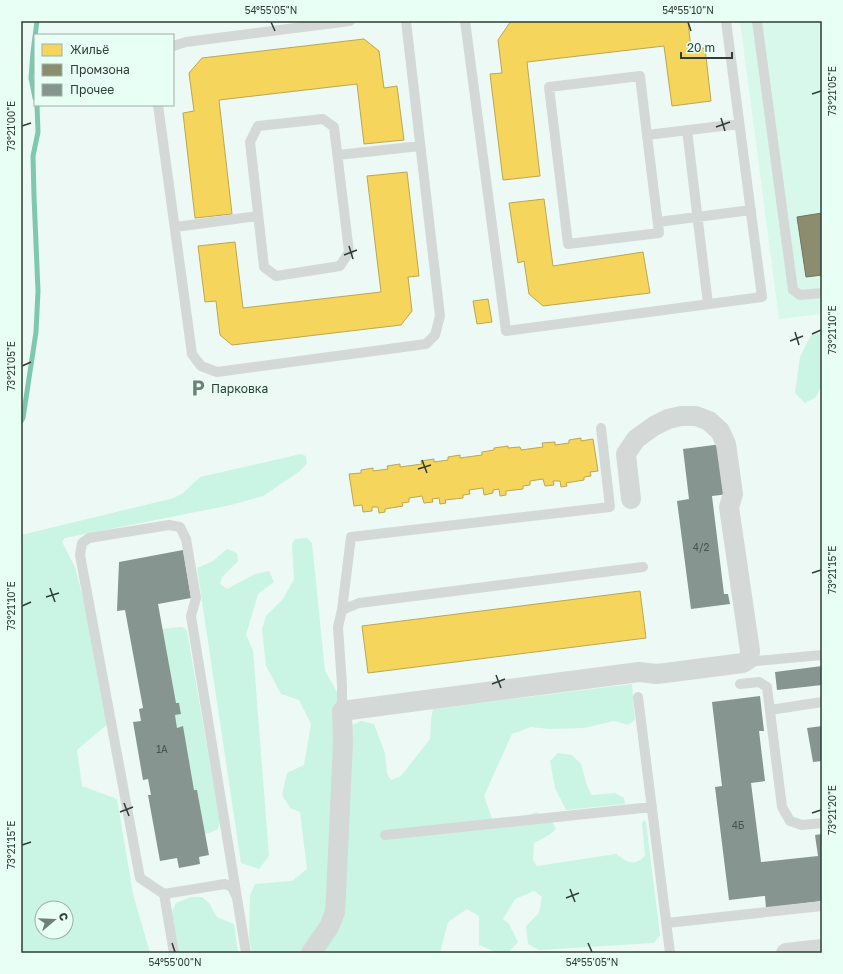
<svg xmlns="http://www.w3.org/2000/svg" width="843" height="974" font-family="'Golos Text',sans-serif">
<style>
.built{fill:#d9f8ec}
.green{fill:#caf5e5;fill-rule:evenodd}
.homes{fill:#f6d55c;stroke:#baa751}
.industry{fill:#8c8c6e;stroke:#70745e}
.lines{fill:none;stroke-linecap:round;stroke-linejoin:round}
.stream{stroke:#7fc8b0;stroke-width:5}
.building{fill:#86958f}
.lane{stroke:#d4d9d7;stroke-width:10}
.street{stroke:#d4d9d7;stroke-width:20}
.ticks{fill:none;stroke:#2e3d37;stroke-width:1.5}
.labels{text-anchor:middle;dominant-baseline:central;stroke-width:4;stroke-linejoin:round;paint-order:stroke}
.number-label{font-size:10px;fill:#44534d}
.poi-label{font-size:12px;fill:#2e3d37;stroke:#e7fff5;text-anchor:start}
.neatline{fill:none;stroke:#2e3d37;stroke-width:1.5}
.ticks-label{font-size:10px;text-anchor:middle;fill:#2e3d37}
</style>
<rect width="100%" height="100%" fill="#edf9f4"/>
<!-- built -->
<path class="built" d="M740 21H822V314L779 319Z"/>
<!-- green -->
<path class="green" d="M822 332V385L816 397 805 403 795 393 800 357 811 335Z
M301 454 306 456 307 463 300 471 263 496 231 505 65 538 62 542 75 567 89 621 110 722 77 750 82 786 117 799 133 894 150 953H21V647L23 644 21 643V535L174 498 183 493 200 477ZM42 908H66V932H42Z
M307 538 312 543 325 671 340 697 346 728 361 721 374 724 385 753 387 774 391 780 401 776 430 739 431 720 433 709 632 684 635 720 628 725 614 721 584 728 549 729 531 727 512 734 484 796 493 821 514 822 536 812 550 818 556 829 549 835 534 843 533 860 537 866 616 854C628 862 633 867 645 856L642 823 644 820 646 822 660 935 654 943 539 950 528 944 526 926 539 913 542 897 534 891 515 899 503 919 509 924 518 942 508 953H498L479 945V916L467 909 448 922 440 953H252L249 937 250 895 255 884 292 881 307 869 300 812 290 808 282 795 287 773 304 765 311 724 299 700 281 694 266 666 262 629 266 616 283 599 294 579 292 544 295 539Z
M227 549 237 553 238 561 222 577 220 584 227 589 255 574 269 571 274 582 258 594 246 635 253 650 269 856 259 869 241 863 197 568 213 561Z
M179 627H183L187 631 220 822 218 829 212 832 205 834 197 790H194L183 727 177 728 175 715 181 713 179 703H176L162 629Z
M558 753 572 755 581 764 587 786 592 795 615 793 624 798 625 804 566 810 555 788 550 761Z
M191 897H202L209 903 217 917 234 924 238 953H178L172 911 176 903Z"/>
<!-- homes -->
<path class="homes" d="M511 21H688L691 49 705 48 711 101 672 106 664 46 527 62 540 176 503 180 490 74 502 73 498 40Z
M364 39 379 51 384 88 397 86 404 140 364 144 357 84 219 100 232 214 195 218 183 113 194 111 189 73 202 58Z
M407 172 419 276 408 277 412 311 401 325 232 345 220 335 216 301 205 302 198 246 235 242 243 308 381 292 367 176Z
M544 199 553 266 643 252 650 293 543 306 529 294 524 261 518 263 509 203Z
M488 299 492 322 477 324 473 301Z
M581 438V441L593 439 598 471 590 472 591 476 584 477V480L566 483 567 486 561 487 560 481H553L554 485 545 486 543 479 530 481V485L523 486V489L506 491V495L500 496 499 489 493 490V493L484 495 483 488 469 490 470 494 463 495V498L445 500 446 503 440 504 439 498 432 499 433 502 424 503 422 496 409 498V502L402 503 403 506 385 509V512L379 513 378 507H372V511L363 512 362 505 354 506 349 474 361 473V470L373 468V471L388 469 387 466 400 464V467L422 464 421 461 434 459V462L448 460V457L460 455V458L482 455V452L494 450V448L508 446V448L520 447 521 450 543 447 542 443 555 442V445L569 443V440Z
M640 591 646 638 368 673 362 626Z"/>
<!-- industry -->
<path class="industry" d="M822 213V275L806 277 797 217Z"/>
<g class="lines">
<!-- stream -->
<path class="stream" d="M35 98 31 78 33 52 37 21
M21 421 23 418 36 332 38 291 34 196 33 156 38 132 37 105"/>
</g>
<!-- building -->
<path class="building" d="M722 444 729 494 712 496 724 594H728L730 604 691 609 677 501 689 499 683 449Z
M183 550 191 598 158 604 176 703H179L181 714 175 715 177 728 183 726 194 790H197L209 855 199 857 200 864 179 868 177 858 160 861 148 795H151L148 779 143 780 133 722 141 721 139 709 143 708 125 610 117 611 119 562Z
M822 666V685L777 690 775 672Z
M760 696 764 731H759L765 781 751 783 761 862 818 856 815 835 822 834V901L766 908 765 896 729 900 715 787 722 786 712 702Z
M822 726V761L813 762 807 728Z"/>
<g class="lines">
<!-- lane -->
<path class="lane" d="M465 21 506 331 762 297 726 21
M757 21 793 290 800 295 822 293
M173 46 186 42 350 21
M158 105 192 354 201 366 217 372 426 344 435 335 440 316 406 21
M323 119 334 127 349 252 340 266 276 276 264 267 250 142 258 126Z
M687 130 708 304
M647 135 659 233 568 244 549 87 640 76 647 135 739 124
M338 155 420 146
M658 222 751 210
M175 227 258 216
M342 610 351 537 610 507 601 428
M745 662 822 655
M740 684 759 682 767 687 782 807 790 821 802 825 822 823
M638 697 670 953
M770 710 822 702
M342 711V685L338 627 342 610 359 603 643 567
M385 835 652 807
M164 894 174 953
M237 898 191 616 196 598 186 539 180 527 169 525 89 538 82 543 80 555 140 878 164 894 225 884 232 887 237 898 246 953
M667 923 822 906"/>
<!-- street -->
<path class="street" d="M311 953 329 927 335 912 336 896 343 742 342 711 639 672 657 674 743 663 749 659 750 651 729 507 733 494 726 444 720 431 709 421 696 416H681L668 419 654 426 636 439 626 454 631 499
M786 953 822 949"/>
</g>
<!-- ticks -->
<path class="ticks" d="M271 22 275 31M688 22 691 31M812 94 821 91M721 118 725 131M22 126 31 123M716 127 730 122M349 246 353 259M344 255 357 250M795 332 799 345M812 334 821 330M790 341 803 336M22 366 31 362M422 460 427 473M418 469 431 465M812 573 821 570M50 588 55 602M46 597 59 593M22 606 31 602M496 675 501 688M492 684 505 679M124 803 129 816M120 812 133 807M812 813 821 810M22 845 31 842M570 889 575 902M566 898 579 893M172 943 175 952M588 943 592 952"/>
<!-- icons -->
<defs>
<g id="parking-bare" transform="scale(1.38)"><path d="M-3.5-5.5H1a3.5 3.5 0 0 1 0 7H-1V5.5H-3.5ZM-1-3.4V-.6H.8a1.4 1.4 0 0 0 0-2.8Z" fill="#717f79" stroke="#e7fff5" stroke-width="2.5" paint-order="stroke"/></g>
</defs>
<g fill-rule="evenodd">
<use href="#parking-bare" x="198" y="388"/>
</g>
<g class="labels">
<!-- number labels -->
<g class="number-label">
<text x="701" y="547">4/2</text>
<text x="162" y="749">1А</text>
<text x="738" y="825">4Б</text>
</g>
<!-- poi labels -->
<g class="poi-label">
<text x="211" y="388">Парковка</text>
</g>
</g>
<!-- border -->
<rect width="843" height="974" fill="none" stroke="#e7fff5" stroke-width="44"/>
<!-- legend -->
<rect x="34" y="34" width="140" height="72" fill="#e7fff5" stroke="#9db1a9"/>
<rect x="42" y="44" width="20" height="12" fill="#f6d55c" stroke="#9db1a9"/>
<text x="70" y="54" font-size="12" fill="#2e3d37">Жильё</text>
<rect x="42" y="64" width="20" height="12" fill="#8c8c6e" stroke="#9db1a9"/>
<text x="70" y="74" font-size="12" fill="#2e3d37">Промзона</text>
<rect x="42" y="84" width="20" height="12" fill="#86958f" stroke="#9db1a9"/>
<text x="70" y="94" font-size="12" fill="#2e3d37">Прочее</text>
<!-- north arrow -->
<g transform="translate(54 920) rotate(71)"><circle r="19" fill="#e7fff5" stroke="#9db1a9"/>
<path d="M0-3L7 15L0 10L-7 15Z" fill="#717f79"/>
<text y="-6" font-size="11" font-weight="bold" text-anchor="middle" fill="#2e3d37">С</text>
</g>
<!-- scale -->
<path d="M681 52v6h51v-6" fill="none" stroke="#2e3d37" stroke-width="2"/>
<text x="687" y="52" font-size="12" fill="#2e3d37" stroke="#e7fff5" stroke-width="3" paint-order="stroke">20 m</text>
<rect x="22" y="22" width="799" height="930" class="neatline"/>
<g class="ticks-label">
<text x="271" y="14">54°55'05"N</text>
<text x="688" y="14">54°55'10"N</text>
<text transform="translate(832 91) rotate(-90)" y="4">73°21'05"E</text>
<text transform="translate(11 126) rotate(-90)" y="4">73°21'00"E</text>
<text transform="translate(832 330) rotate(-90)" y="4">73°21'10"E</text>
<text transform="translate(11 366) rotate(-90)" y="4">73°21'05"E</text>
<text transform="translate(832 570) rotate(-90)" y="4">73°21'15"E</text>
<text transform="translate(11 606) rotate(-90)" y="4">73°21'10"E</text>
<text transform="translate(832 810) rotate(-90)" y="4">73°21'20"E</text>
<text transform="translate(11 845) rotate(-90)" y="4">73°21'15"E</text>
<text x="175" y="966">54°55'00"N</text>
<text x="592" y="966">54°55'05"N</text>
</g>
</svg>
